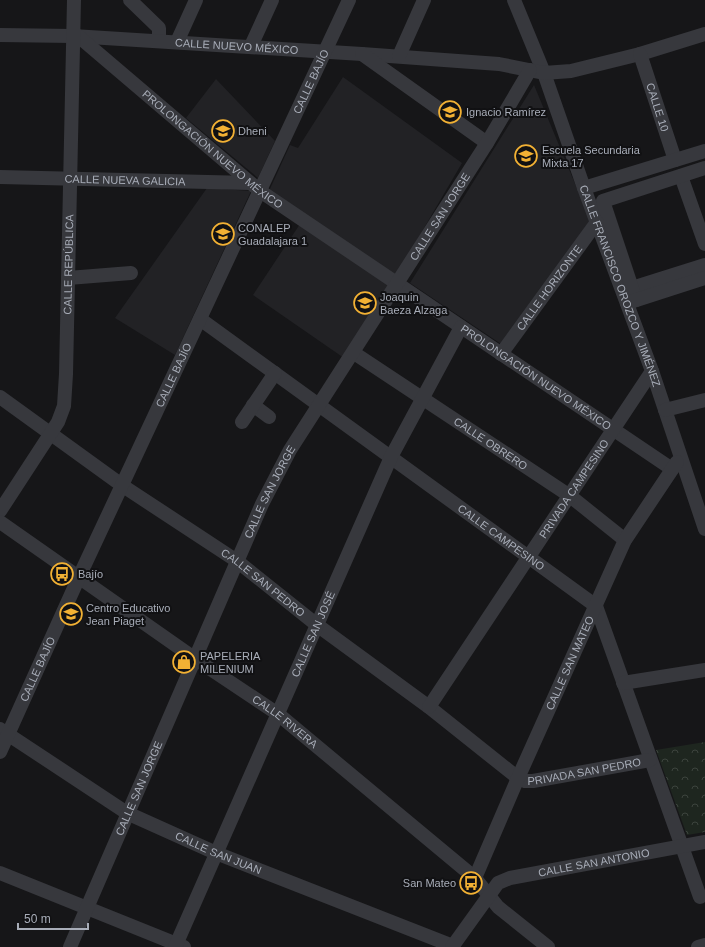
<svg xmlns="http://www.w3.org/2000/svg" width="705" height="947" font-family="Arial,sans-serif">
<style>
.built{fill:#222225}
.park{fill:url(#park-crowns)}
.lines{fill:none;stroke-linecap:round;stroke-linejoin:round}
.minor{stroke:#37383d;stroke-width:14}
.labels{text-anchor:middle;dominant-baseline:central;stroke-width:4;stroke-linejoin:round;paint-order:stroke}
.street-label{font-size:11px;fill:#a8adb8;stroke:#111113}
.poi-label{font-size:11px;fill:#a8adb8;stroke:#111113;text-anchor:start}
</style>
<defs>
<pattern id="park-crowns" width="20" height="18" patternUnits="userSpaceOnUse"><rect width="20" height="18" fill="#1e261f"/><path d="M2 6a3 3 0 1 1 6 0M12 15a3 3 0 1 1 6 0" fill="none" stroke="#3c433d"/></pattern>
</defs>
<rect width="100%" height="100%" fill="#161618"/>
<!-- built -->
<path class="built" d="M343 77 462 163 396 276 269 191 290 145 298 148Z
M216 79 275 141 258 178 186 118Z
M534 85 593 227 504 346 410 283Z
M207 188 251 191 175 355 115 318Z
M300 224 389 285 344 358 253 295Z"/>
<!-- park -->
<path class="park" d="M705 742V832L687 835 656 750Z"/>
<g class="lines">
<!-- minor -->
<g class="minor">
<path d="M130 0 159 28V41"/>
<path id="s1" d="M514 0 544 73 584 188 652 371 705 529"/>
<path id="s2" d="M0 35 73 36 362 54 499 64 544 73 571 71 640 54 705 34"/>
<path id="s3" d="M78 36 260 191 672 469"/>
<path d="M177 42 196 0"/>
<path d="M251 46 272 0"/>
<path d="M362 54 487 143"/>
<path id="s4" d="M640 54 675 160"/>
<path d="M399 56 424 0"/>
<path d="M681 176 705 244"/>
<path id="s5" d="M0 177 250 183"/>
<path d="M584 188 705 151"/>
<path d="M68 278 131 273"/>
<path d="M632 288 705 265"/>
<path d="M636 300 603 201 705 168"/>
<path d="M627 303 705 278"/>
<path id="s6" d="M200 319 596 606 700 897"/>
<path id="s7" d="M354 353 570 496 625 540"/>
<path id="s8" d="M501 354 597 222"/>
<path id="s9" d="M0 397 123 486 237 561 317 625 429 707 518 778 525 781H533L650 760"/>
<path d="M253 405 269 417"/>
<path d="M665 410 705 400"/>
<path d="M242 422 275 373"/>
<path id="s10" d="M0 511 58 422 64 406 66 374 74 0"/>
<path id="s11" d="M0 522 194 658 278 714 475 878 498 907 548 947"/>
<path d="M623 683 705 670"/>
<path id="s12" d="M429 707 652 371"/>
<path id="s13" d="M0 729 127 813 216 853 453 946"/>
<path id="s14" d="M0 752 79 577 349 0"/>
<path d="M0 873 184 947"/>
<path id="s15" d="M475 878 518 778 625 540 677 462"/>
<path id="s16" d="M70 947 262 504 290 450 487 143 530 70"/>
<path id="s17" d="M175 947 391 457 461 327"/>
<path id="s18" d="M452 947 498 883 510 878 705 842"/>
<path d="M698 947 705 945"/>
</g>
</g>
<!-- icons -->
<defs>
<g id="school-ring" transform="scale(1.15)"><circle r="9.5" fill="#111113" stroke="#f2b134" stroke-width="1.5"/><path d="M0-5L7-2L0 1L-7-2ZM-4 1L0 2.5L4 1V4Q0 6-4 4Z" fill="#f2b134"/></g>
<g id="university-ring" transform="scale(1.15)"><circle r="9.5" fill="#111113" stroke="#f2b134" stroke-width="1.5"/><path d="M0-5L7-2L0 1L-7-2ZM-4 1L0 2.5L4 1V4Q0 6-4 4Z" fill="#f2b134"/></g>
<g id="bus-ring" transform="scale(1.15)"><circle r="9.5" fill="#111113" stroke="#f2b134" stroke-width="1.5"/><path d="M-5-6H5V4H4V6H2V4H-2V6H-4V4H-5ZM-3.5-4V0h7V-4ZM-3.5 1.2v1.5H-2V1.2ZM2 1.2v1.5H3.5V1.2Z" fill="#f2b134"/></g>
<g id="shop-ring" transform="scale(1.15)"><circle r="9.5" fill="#111113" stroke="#f2b134" stroke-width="1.5"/><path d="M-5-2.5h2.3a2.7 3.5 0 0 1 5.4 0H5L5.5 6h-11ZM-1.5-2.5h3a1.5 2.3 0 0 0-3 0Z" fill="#f2b134"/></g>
</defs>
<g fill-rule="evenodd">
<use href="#school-ring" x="450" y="112"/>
<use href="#school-ring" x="223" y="131"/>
<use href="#school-ring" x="526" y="156"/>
<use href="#university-ring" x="223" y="234"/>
<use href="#school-ring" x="365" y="303"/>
<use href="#bus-ring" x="62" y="574"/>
<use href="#school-ring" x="71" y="614"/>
<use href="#shop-ring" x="184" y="662"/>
<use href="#bus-ring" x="471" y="883"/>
</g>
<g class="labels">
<!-- street labels -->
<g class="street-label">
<text stroke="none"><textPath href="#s2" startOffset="237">CALLE NUEVO MÉXICO</textPath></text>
<text stroke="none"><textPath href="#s14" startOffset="739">CALLE BAJÍO</textPath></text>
<text stroke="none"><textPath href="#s4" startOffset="56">CALLE 10</textPath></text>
<text stroke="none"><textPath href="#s3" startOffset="176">PROLONGACIÓN NUEVO MÉXICO</textPath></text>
<text stroke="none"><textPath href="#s5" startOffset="125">CALLE NUEVA GALICIA</textPath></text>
<text stroke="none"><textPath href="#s16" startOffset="821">CALLE SAN JORGE</textPath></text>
<text stroke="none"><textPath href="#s10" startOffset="265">CALLE REPÚBLICA</textPath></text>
<text stroke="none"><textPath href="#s1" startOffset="305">CALLE FRANCISCO OROZCO Y JIMÉNEZ</textPath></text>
<text stroke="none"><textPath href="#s8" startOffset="82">CALLE HORIZONTE</textPath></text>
<text stroke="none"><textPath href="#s14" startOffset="415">CALLE BAJÍO</textPath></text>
<text stroke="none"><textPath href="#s3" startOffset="572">PROLONGACIÓN NUEVO MÉXICO</textPath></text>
<text stroke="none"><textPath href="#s7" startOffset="164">CALLE OBRERO</textPath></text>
<text stroke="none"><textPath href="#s12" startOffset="262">PRIVADA CAMPESINO</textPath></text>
<text stroke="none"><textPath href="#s16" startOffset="497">CALLE SAN JORGE</textPath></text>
<text stroke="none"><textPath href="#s6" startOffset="372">CALLE CAMPESINO</textPath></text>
<text stroke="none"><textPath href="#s9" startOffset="322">CALLE SAN PEDRO</textPath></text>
<text stroke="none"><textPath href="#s17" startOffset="342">CALLE SAN JOSÉ</textPath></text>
<text stroke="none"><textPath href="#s15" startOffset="235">CALLE SAN MATEO</textPath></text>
<text stroke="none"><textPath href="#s14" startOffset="91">CALLE BAJÍO</textPath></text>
<text stroke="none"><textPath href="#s11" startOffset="348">CALLE RIVERA</textPath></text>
<text stroke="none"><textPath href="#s9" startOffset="711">PRIVADA SAN PEDRO</textPath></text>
<text stroke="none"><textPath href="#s16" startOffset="173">CALLE SAN JORGE</textPath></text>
<text stroke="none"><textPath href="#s13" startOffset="252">CALLE SAN JUAN</textPath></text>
<text stroke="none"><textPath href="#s18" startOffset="177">CALLE SAN ANTONIO</textPath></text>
</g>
<!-- poi labels -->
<g class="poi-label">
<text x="466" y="112">Ignacio Ramírez</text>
<text x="238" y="131">Dheni</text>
<text x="542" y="150">Escuela Secundaria<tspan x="542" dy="13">Mixta 17</tspan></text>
<text x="238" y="228">CONALEP<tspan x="238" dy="13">Guadalajara 1</tspan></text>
<text x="380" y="297">Joaquin<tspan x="380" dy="13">Baeza Alzaga</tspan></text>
<text x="78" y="574">Bajío</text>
<text x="86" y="608">Centro Educativo<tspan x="86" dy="13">Jean Piaget</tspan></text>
<text x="200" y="656">PAPELERIA<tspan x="200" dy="13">MILENIUM</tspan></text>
<text x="456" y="883" text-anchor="end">San Mateo</text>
</g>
</g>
<!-- scale -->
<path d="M18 923v6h70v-6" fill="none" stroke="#a8adb8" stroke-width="2"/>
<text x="24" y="923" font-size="12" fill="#a8adb8" stroke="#111113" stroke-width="3" paint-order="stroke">50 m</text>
</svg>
